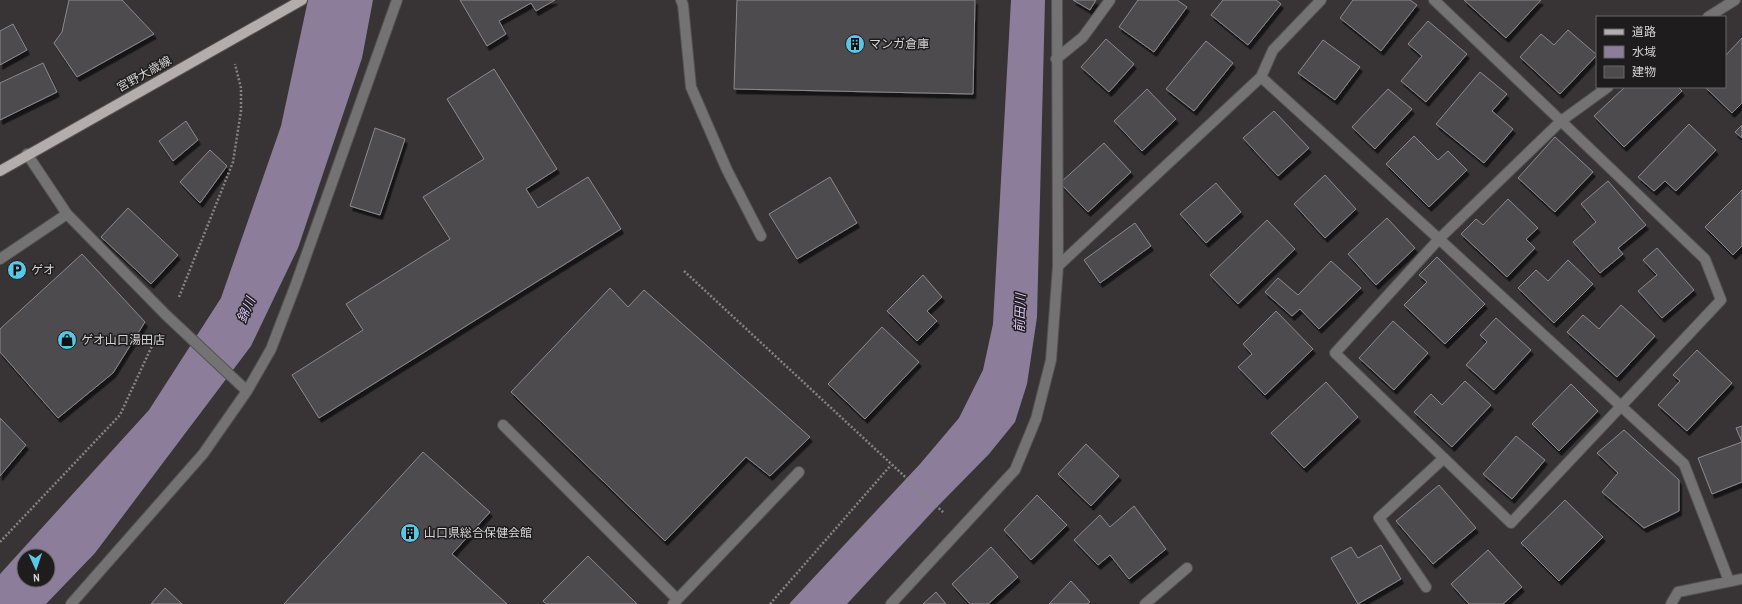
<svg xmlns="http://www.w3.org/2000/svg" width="1742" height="604" font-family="'Archivo Narrow','Noto Sans JP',sans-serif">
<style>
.water{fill:#8c7e9b;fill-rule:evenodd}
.building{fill:#4e4b4d;stroke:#8d898c;filter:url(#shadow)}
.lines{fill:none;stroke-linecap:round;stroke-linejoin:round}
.minor-casing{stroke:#555152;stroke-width:12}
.major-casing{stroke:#555152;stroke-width:12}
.path{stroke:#868384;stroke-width:2.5;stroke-dasharray:2 2;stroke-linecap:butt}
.minor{stroke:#747272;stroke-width:10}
.major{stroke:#b3aead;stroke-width:10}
.labels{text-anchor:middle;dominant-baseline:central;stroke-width:3;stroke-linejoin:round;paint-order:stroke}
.poi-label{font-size:12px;fill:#d7d5d5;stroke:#1e1c1c;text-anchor:start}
.street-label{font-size:12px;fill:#d7d5d5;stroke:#1e1c1c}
.water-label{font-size:13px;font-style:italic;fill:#dfc6fa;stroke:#1e1c1c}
</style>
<defs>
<filter id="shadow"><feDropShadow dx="2.5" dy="4.5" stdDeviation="0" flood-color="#0009"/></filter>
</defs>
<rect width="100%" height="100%" fill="#383435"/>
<!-- water -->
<path class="water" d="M308 0H373L362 58 298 248 251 346 95 553 46 604H0V574L149 410 221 298 281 126ZM24 556H48V580H24Z
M1011 0H1045L1037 317 1027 384 1015 422 989 454 934 510 847 604H789L920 464 959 418 983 370 993 324Z"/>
<!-- building -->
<path class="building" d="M69 0H122L154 34 77 77 54 43 62 32Z
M460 0H555L536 11 531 3 499 21 506 34 487 46Z
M737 0H975L973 94 734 89Z
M1073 0H1096L1090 10Z
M1138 0H1177L1187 7 1154 52 1119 27Z
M1223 0H1276L1281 4 1248 45 1211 15Z
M1353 0H1410L1417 5 1381 51 1340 18Z
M1464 0H1541L1506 38Z
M1428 21 1467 54 1426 102 1401 81 1422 56 1408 44Z
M13 24 27 50 0 65V31Z
M1568 30 1597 55 1560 94 1520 57 1541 34 1554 45Z
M1742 38V103L1732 113 1705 87H1725V56Z
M1106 39 1134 64 1109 92 1081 67Z
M1323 40 1360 67 1335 100 1298 73Z
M1206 41 1233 63 1194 111 1166 89Z
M43 63 57 92 0 120V83Z
M494 69 557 169 526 189 538 208 588 177 621 229 319 418 292 375 363 330 346 304 450 239 423 197 484 159 447 99Z
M1480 72 1507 94 1492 111 1513 129 1484 163 1436 124Z
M1625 87H1678L1682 91 1624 147 1594 116Z
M1147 89 1176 119 1142 151 1114 121Z
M1388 89 1412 109 1375 149 1352 127Z
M1274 111 1309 148 1278 176 1243 138Z
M186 121 198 140 173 161 159 141Z
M1689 124 1716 150 1676 191 1665 181 1654 191 1638 177Z
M1742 125V138L1735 132Z
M375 128 405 139 380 215 350 206Z
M1414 136 1438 160 1448 151 1467 170 1429 207 1386 164Z
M1555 137 1593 172 1555 212 1518 178Z
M1104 143 1131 172 1088 212 1060 183Z
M210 150 227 166 200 203 180 182Z
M1325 175 1356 209 1325 238 1294 204Z
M830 177 857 223 797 259 769 214Z
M1608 181 1646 225 1618 248 1623 254 1600 273 1573 242 1596 222 1581 204Z
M1216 183 1241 212 1206 243 1180 214Z
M1742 190V246L1733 255 1705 227Z
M1508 199 1538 228 1526 239 1535 248 1507 277 1461 234 1476 219 1483 225Z
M128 208 178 255 151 284 101 237Z
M1387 218 1415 248 1376 285 1348 254Z
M1267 220 1295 249 1238 304 1210 275Z
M1135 223 1151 246 1100 283 1084 260Z
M1657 248 1694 290 1662 318 1638 291 1657 275 1643 260Z
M82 254 145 322 113 373 58 418 0 352V329Z
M1437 257 1485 304 1445 344 1404 305 1427 282 1419 275Z
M1568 260 1593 284 1554 323 1518 288 1536 270 1548 281Z
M1331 261 1361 288 1319 329 1300 309 1292 316 1265 292 1278 278 1298 295Z
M923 275 942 297 927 311 937 321 917 341 887 311Z
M610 288 628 307 644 290 810 437 770 476 746 457 665 541 511 392Z
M1621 305 1655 336 1617 377 1567 332 1583 315 1599 329Z
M1276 311 1313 349 1265 395 1238 367 1252 354 1243 344Z
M1496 318 1531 350 1494 390 1466 365 1487 342 1480 335Z
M1393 321 1428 353 1394 390 1359 358Z
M882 327 919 362 865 419 828 384Z
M1697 350 1732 383 1687 431 1658 405 1680 381 1673 375Z
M1465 381 1491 405 1452 447 1414 412 1431 394 1442 405Z
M1326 382 1358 417 1304 468 1271 433Z
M1571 384 1598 411 1559 451 1532 424Z
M0 418 26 445 0 476Z
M1742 426V482L1712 494 1698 458 1742 442 1736 428Z
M1624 430 1679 480V511L1644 528 1602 492 1618 473 1597 453Z
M1516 436 1545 460 1512 499 1483 474Z
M1086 444 1119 476 1091 506 1058 474Z
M423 452 490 512 452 554 507 604H284Z
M1439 485 1476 528 1433 564 1396 521Z
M1037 495 1067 525 1031 560 1004 530Z
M1565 500 1603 537 1559 581 1521 543Z
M1134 506 1166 549 1129 579 1110 555 1098 565 1074 540 1100 515 1110 527Z
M1381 545 1401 579 1358 604 1331 558 1351 547 1358 558Z
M991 547 1018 577 988 604H970L952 584Z
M1488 550 1522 587 1503 604H1469L1451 584Z
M588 556 637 604H546L543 601Z
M1071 581 1090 602 1087 604H1049Z
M165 588 182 604H151Z
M936 592 946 604H923Z"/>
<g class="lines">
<!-- minor casing -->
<g class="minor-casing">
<path id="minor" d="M681 0 683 5 691 87 727 170 761 236
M1434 0 1561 121 1608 87
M1708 17 1735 0
M1056 59 1083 37 1110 0
M1261 77 1273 50 1321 0
M1561 121 1705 259 1721 300 1511 523 1335 353 1439 239Z
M27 154 67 214 166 315 247 391
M0 259 67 214
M1058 266 1261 77 1439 239 1684 464 1729 581
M503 425 677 599
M1426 587 1379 518 1444 458
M71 604 203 454 247 391 271 349 296 284 397 0
M673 604 799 472
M891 604 1015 470 1036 419 1051 360 1058 266 1057 0
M1145 604 1187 568
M1671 604 1678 592 1742 579"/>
</g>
<!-- major casing -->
<g class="major-casing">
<path id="major" d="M0 171 302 0"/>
</g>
<!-- path -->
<path class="path" d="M684 271 944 513
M179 297 233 162 241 111V88L235 64
M0 542 120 415 157 335
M770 604 891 465"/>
<!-- minor -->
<use href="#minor" class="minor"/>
<!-- major -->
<use href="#major" class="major"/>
</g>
<!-- icons -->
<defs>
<g id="building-disc" transform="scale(1)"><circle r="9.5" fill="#59c8e4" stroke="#1e1c1c"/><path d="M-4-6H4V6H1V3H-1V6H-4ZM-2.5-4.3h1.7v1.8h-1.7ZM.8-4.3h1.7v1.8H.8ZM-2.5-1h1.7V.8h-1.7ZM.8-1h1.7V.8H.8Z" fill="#111"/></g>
<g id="parking-disc" transform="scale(1)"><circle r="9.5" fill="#59c8e4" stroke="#1e1c1c"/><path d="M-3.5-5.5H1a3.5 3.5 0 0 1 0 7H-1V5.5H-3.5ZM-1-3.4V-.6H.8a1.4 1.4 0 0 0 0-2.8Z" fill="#111"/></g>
<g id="shop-disc" transform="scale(1)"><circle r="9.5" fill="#59c8e4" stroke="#1e1c1c"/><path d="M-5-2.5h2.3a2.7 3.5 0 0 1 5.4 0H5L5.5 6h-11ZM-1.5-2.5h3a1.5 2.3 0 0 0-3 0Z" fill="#111"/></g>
</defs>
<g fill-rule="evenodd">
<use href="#building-disc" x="855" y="44"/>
<use href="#parking-disc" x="17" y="270"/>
<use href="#shop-disc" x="67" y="340"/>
<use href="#building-disc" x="410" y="533"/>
</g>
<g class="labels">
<!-- poi labels -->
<g class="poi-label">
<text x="869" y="44">マンガ倉庫</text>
<text x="31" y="270">ゲオ</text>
<text x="81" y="340">ゲオ山口湯田店</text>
<text x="424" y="533">山口県総合保健会館</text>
</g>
<!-- street labels -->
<g class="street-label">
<text transform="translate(144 74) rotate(-29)">宮野大歳線</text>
</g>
<!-- water labels -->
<g class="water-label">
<text transform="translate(246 310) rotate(-67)">錦川</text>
<text transform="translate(1020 313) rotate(-88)">前田川</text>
</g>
</g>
<!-- legend -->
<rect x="1596" y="16" width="130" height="72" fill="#1e1c1c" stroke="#686666"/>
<rect x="1604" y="29" width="20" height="6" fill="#b3aead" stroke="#686666"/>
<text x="1632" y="36" font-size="12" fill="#d7d5d5">道路</text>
<rect x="1604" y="46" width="20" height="12" fill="#8c7e9b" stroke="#686666"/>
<text x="1632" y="56" font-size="12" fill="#d7d5d5">水域</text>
<rect x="1604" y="66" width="20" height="12" fill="#4e4b4d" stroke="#686666"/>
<text x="1632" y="76" font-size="12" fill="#d7d5d5">建物</text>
<!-- north arrow -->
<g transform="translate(36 568) rotate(177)"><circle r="19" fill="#1e1c1c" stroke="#686666"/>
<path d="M0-3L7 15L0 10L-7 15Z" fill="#59c8e4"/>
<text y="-6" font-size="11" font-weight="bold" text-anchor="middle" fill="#d7d5d5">N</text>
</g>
</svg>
